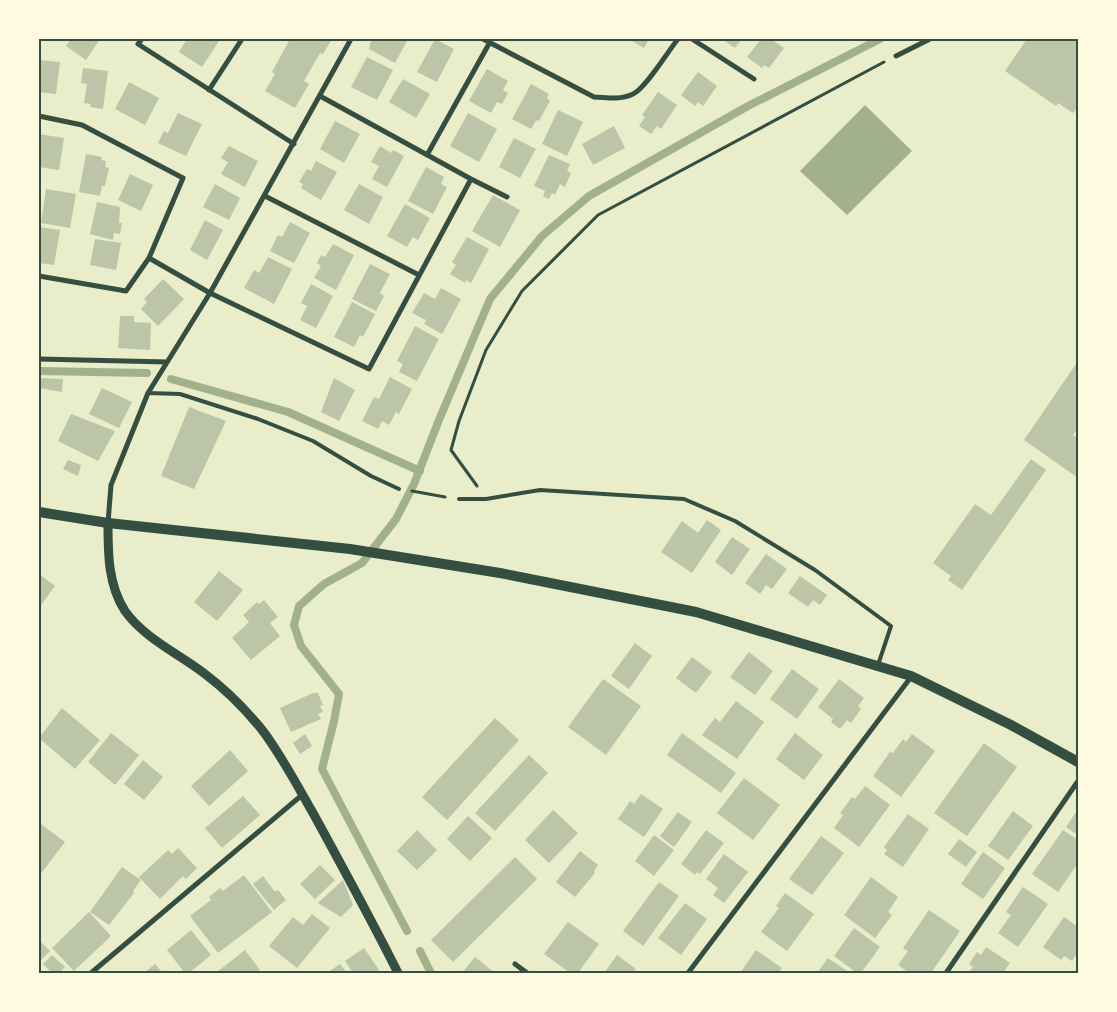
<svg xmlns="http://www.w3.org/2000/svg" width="1117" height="1012" font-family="Commissioner,sans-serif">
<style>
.water{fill:#a3b18a}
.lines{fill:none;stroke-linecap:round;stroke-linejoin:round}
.stream{stroke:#a3b18a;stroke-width:8}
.building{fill:#bcc5a7}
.path{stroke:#344e41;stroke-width:3}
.service{stroke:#344e41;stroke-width:4}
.minor{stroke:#344e41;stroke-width:5}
.tertiary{stroke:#344e41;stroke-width:9}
.secondary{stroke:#344e41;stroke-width:10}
.neatline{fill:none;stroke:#344e41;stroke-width:2}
</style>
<rect width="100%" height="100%" fill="#e9edc9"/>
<!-- water -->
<path class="water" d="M865 105 912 151 847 215 800 171Z"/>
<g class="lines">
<!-- stream -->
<path class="stream" d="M39 371 147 373
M171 379 288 412 420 471
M407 931 322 769 334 721 339 694 301 646 294 625 299 606 324 584 362 563 396 519 414 484 439 420 490 299 542 236 589 196 748 106 880 39
M420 951 431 973"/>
</g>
<!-- building -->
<path class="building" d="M71 39H100L86 60 66 46Z
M187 39 219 41 202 67 179 52Z
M290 39H332L323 54 320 53 304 81 309 84 295 108 265 91 275 74 272 72Z
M371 39H408L395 63 369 49Z
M435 39 454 49 437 82 417 72Z
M629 39H649L644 48Z
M722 39H742L735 48Z
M761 39H771L784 48 769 68 764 65 762 68 747 57Z
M1027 39H1078V107L1073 113 1058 103 1056 106 1005 71Z
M367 57 393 70 377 100 351 87Z
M39 60 60 62 56 94 39 92Z
M83 68 108 71 103 109 90 107 91 104 84 103 87 84 81 83Z
M487 69 508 81 503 90 508 93 502 104 497 102 491 113 469 101Z
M698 72 717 86 703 106 698 102 695 106 681 95Z
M403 79 430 94 416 118 389 102Z
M129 82 159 98 145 125 115 109Z
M531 84 549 94 547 98 550 101 539 121 536 120 531 129 512 119Z
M658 92 677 105 661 129 657 126 651 134 639 126 645 117 642 115Z
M558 110 583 122 567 156 542 144Z
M178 113 202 124 186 156 158 143 164 131 168 133Z
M468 113 497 129 479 162 450 146Z
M335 121 360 134 344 163 320 149Z
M614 126 625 148 593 165 582 144Z
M39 134 64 138 59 170 39 167Z
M514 138 536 149 520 178 499 167Z
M229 146 258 161 245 187 221 174 228 162 221 158Z
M380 146 391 153 393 150 404 156 387 187 372 179 379 166 371 162Z
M86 154 102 157 101 160 106 161 105 167 109 168 105 186H102L100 196 79 192Z
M549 155 570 164 567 171 571 173 565 187 560 184 555 195 552 193 549 199 543 196 545 191 534 186Z
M316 161 337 172 321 200 301 188 303 184 299 182 307 169 311 171Z
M426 167 444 177 441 184 447 187 433 214 408 201Z
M130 174 153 185 141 211 118 200Z
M215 184 240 198 229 220 203 207Z
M359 184 383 197 369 224 344 210Z
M46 189 76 194 70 228 41 223Z
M493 195 520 210 500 247 472 231Z
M97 202 120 207 119 223H122L120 234 114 233 113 240 90 234Z
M405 204 430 218 418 240 413 237 407 247 387 236Z
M205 220 223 230 207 260 190 250Z
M290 222 310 233 294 263 270 251 278 235 282 237Z
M39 227 60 230 54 265 39 263Z
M467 237 489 249 471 283 466 280 465 283 450 274 456 265 452 262Z
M95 239 121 243 116 270 90 265Z
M333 244 354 255 336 290 314 278 321 266 317 263 321 255 325 257Z
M268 257 292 269 274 304 244 288 254 270 259 273Z
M370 264 390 274 380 293 384 296 376 311 352 299Z
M163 279 184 299 158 326 141 309 147 302 144 299Z
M311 284 333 296 316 328 300 320 307 306 301 303Z
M441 288 461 299 442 334 424 324 426 320 412 313 424 293 435 299Z
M352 302 375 314 363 337 360 335 354 347 334 337Z
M120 316H134V322L151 323 150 350 118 348Z
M415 326 439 339 417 381 399 372 403 364 397 361Z
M1078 361V428L1073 435 1078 438V478L1024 440Z
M390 377 412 389 399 414 396 412 389 425 382 421 378 429 362 421 374 397 379 399Z
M39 378 63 379 62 392 39 388Z
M334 378 355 390 339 421 321 412Z
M102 388 132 402 119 428 89 414Z
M189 407 226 421 194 489 161 476Z
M71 414 115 431 98 461 58 441Z
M1031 459 1046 470 962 590 948 580 951 576 933 563 975 504 991 515Z
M68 460 81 465 78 476 63 469Z
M707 520 721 530 692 573 661 552 682 521 698 533Z
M732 537 750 549 732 575 715 562Z
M766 554 787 569 772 589 766 585 760 594 745 583Z
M219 571 243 590 217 621 194 602Z
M39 574 55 586 39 608Z
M800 576 827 595 820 605 813 600 808 607 788 593Z
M264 600 278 617 270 623 280 636 251 660 232 638 249 622 243 615 257 602 259 604Z
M635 643 652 656 629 689 611 676Z
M749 652 773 671 755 695 730 677Z
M692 657 712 672 696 693 676 678Z
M792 669 819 689 797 719 770 699Z
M603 679 641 706 606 755 568 727Z
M839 679 864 698 858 706 861 709 851 723 847 720 840 729 831 722 833 719 818 707Z
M313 693H318L323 705 320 706 323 712 318 714 321 719 291 732 280 708Z
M736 701 764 722 737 759 702 735 715 718 720 722Z
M62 708 100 740 75 769 39 738Z
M495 718 519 740 447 820 422 797Z
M111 733 139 755 115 785 88 762Z
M682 733 736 773 721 793 667 755Z
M795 733 823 755 804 780 776 759Z
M305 734 312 746 300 754 293 743Z
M912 734 935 751 901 797 873 776 890 752 893 753 903 739 906 742Z
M984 743 1017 767 967 836 934 813Z
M230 750 248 771 209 806 191 786Z
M529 755 548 773 495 831 475 813Z
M143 760 163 777 144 800 124 784Z
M744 778 780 805 753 840 717 813Z
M865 786 890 805 859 847 834 828 843 815 840 813 852 797 855 799Z
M641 794 663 809 644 837 618 819 630 801 634 804Z
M243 796 260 815 222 848 205 828Z
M1078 809V835L1066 827Z
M553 810 578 833 549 863 525 840Z
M1013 811 1033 826 1008 860 988 846Z
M678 812 692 822 674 847 660 836Z
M908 814 929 829 903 867 884 854 887 850 884 847Z
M468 816 492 838 470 861 447 839Z
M41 824 65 842 39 876V827Z
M417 830 437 850 417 870 397 851Z
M706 830 724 843 700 874 697 872 695 875 681 864Z
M1063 830 1078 840V863L1058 892 1032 874Z
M654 835 674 850 654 876 635 861Z
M821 836 844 853 812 895 789 879Z
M959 839 977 852 966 867 948 854Z
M178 848 197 868 186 879 183 876 160 899 139 877 168 850 172 854Z
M580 851 598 865 594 871 595 873 575 897 556 882Z
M983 852 1005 868 983 899 961 884Z
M724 854 748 872 724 903 713 895 718 888 706 879Z
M515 857 537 879 453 962 431 940Z
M320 865 335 880 315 899 300 884Z
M122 867 141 880 133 891 134 893 109 925 90 912Z
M244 875 272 912 218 953 190 916 211 900 209 897 220 888 223 891Z
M263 876 275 892 278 890 286 900 274 910 253 884Z
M871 877 898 897 888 912 892 915 875 938 844 915Z
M343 880 353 905 341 917 318 903Z
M659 882 679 896 643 946 623 931Z
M1023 887 1048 904 1018 947 998 933 1011 915 1006 912Z
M785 893 814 914 787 951 761 932 779 908 776 906Z
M685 903 707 919 681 955 658 938Z
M929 910 960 931 931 973H909L898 965 908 951 903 948Z
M89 912 111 936 74 971 52 948Z
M312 914 330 928 297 968 269 946 293 917 303 925Z
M1064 917 1078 927V952L1072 961 1064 956 1061 960 1043 947Z
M568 922 599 944 578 973H570L544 954Z
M854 928 880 947 861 973H857L834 956Z
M191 930 211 955 189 973H185L167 950Z
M39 940 50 951 41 960 39 958Z
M986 947 1010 963 1003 973H968L973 967 969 964 977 952 981 955Z
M364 948 379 970 375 973H353L345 961Z
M245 950 260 970 255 973H218L217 972Z
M756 950 782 968 778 973H740Z
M52 955 65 967 59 973H52L43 964Z
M617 955 636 969 632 973H604Z
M475 957 495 973H462Z
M828 958 850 973H817Z
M155 964 163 973H144Z
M340 964 347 973H327Z"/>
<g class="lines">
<!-- path -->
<path class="path" d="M477 486 451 450 459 421 486 350 522 291 598 215 884 62
M412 491 445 497"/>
<!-- service -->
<path class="service" d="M148 393 180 394 258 419 313 441 371 476 399 489
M459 499H486L540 490 684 499 735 521 815 570 891 626 878 665"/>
<!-- minor -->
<path class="minor" d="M142 39 138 44 294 144
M483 39 594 97C607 98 621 100 633 94 646 88 668 51 678 39
M692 39 754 79
M896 56 930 39
M209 90 242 39
M39 116 82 125 183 178 149 258 126 291 39 276
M427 155 490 42
M471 179 507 197
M265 196 419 275
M149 258 210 293 369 369 471 179 320 96
M39 359 167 362
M108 523 111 485 148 393 210 293 351 39
M515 964 527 973
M91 973 302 795
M688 973 911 677
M946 973 1078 781"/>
<!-- tertiary -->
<path class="tertiary" d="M108 523C108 553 108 585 125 611 144 638 179 654 205 674 225 689 243 707 259 726 278 749 298 787 313 813 342 866 371 919 398 973"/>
<!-- secondary -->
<path class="secondary" d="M39 512 108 523 350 549 500 573 696 612 911 676 1011 725 1078 762"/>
</g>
<!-- border -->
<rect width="1117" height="1012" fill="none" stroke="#fefae0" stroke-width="80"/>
<rect x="40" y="40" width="1037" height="932" class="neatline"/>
</svg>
